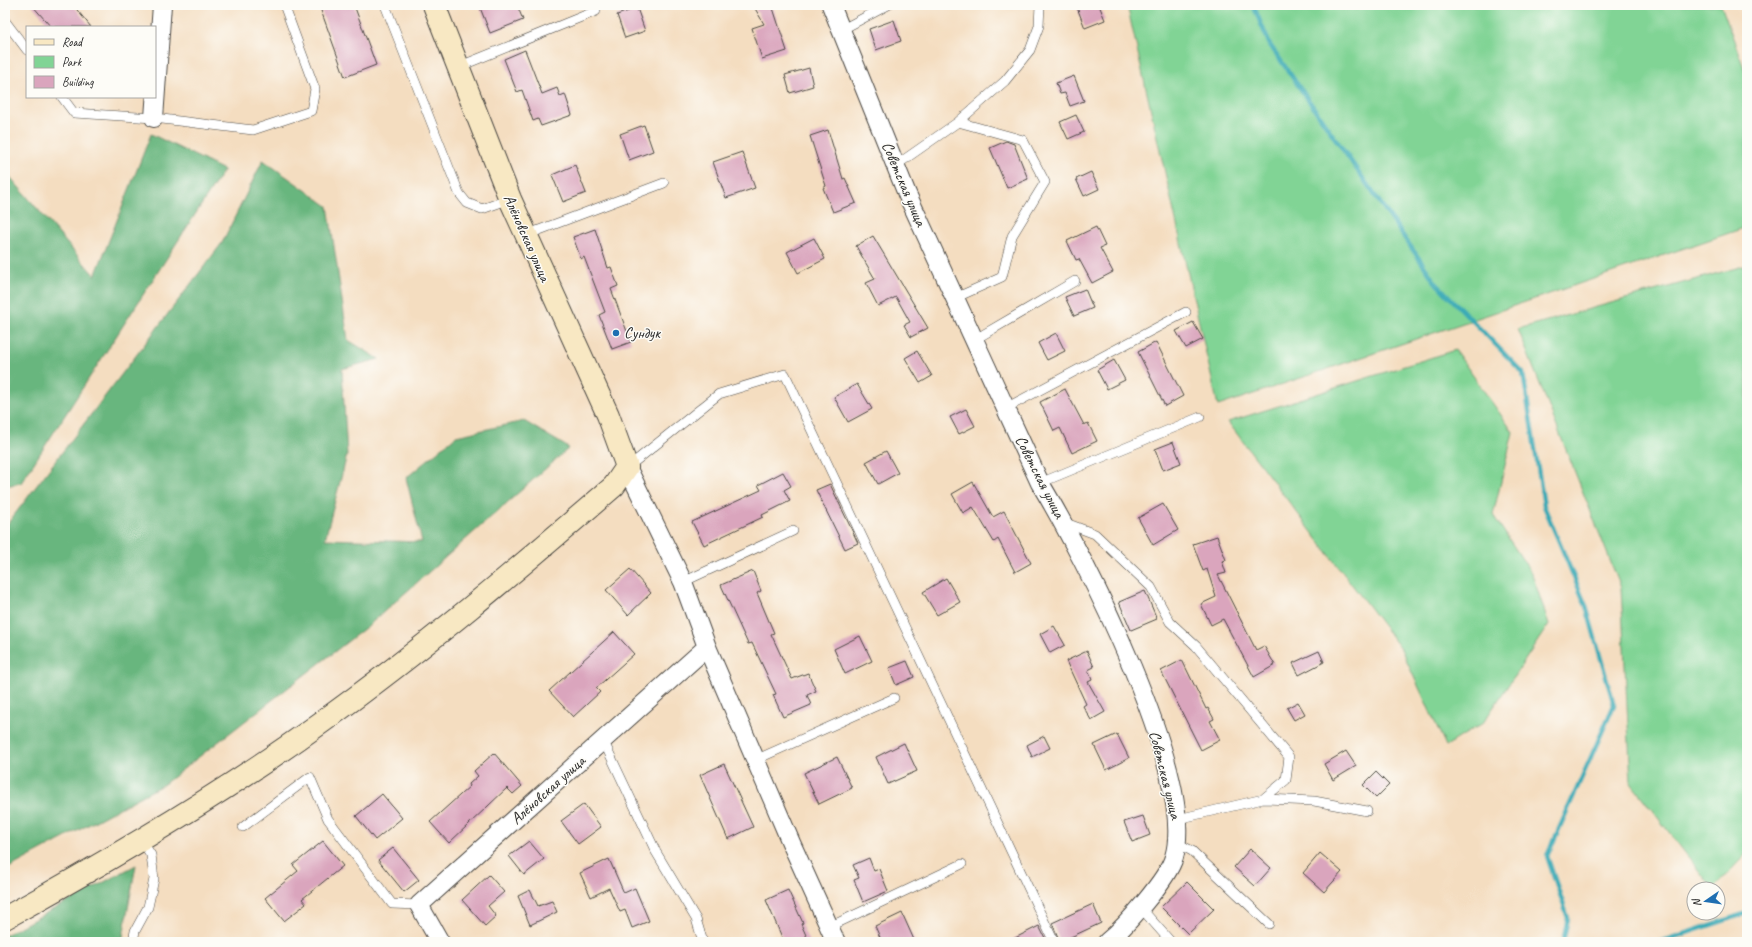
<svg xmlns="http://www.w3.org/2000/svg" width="1752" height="947" font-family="Caveat,sans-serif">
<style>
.green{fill:#81d495;stroke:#568060}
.forest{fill:#68b67e;stroke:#4a7054}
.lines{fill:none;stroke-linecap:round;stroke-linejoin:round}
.stream{stroke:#3aaab6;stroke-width:4.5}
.building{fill:#daa5bd}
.lane-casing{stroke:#494641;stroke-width:10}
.street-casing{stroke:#494641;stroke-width:20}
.secondary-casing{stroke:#494641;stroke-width:24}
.lane{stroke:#fff;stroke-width:9}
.street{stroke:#fff;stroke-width:18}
.secondary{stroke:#f8e8c3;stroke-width:22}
.poi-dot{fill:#1f6fb2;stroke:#fdfcf7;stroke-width:1.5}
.labels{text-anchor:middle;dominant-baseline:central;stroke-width:3;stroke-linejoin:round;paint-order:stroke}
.street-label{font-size:16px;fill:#2b2b2b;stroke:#fdfcf7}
.poi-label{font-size:16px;fill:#2b2b2b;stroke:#fdfcf7;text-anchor:start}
</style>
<rect width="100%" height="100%" fill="#fdfcf7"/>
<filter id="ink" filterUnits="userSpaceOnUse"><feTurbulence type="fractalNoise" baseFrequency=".025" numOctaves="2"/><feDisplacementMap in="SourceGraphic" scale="8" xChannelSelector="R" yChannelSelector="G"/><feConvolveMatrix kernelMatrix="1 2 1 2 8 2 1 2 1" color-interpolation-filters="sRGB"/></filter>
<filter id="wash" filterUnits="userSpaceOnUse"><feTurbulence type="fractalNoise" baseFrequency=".012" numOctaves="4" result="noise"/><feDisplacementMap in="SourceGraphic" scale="16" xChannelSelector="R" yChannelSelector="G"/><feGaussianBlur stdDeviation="0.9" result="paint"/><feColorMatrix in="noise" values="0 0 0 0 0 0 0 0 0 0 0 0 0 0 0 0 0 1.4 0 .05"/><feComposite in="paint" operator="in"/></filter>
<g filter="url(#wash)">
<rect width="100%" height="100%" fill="#f4ddc0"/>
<!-- green -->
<path class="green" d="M1127 5H1721L1747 76V227L1218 406Z
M1747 265V853L1713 889 1631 783 1621 588 1518 329Z
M1455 350 1513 432 1493 515 1532 574 1549 624 1483 723 1446 746 1401 649 1228 422Z"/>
<!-- forest -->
<path class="forest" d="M151 134 224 170 21 483 5 486V171L95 276Z
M263 160 328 206 348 340 379 359 342 369 347 455 325 539 422 542 406 478 456 436 524 421 569 448 369 625 164 784 5 870V527L222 243Z
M136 865 122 942H5V935Z"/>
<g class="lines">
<!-- stream -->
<path class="stream" d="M1253 5 1270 45 1436 283 1523 373 1544 506 1586 606 1614 705 1547 856 1568 918 1563 942
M1659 942 1747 913"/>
</g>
<g id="blocks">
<!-- building -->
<path class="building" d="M32 5H73L91 27H51Z
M319 5H354L376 65 345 77Z
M479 5H517L523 20 490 33Z
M753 5H772L787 51 762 59 752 28 764 24Z
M1076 5H1099L1105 20 1085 28Z
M637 8 645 31 625 38 617 15Z
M894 20 901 41 876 50 869 29Z
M525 50 542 94 557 88 560 96 565 94 572 115 541 126 538 119 533 121 522 90 517 92 504 59Z
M809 68 813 86 790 93 785 75Z
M1074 76 1084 101 1070 106 1065 93 1060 94 1056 83Z
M1076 115 1084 132 1068 139 1060 122Z
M644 125 653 151 629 160 620 134Z
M828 130 843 179 845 178 856 203 833 212 823 188 826 186 810 136Z
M1006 141 1014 144 1028 179 1007 188 990 148Z
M742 152 755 188 726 198 713 162Z
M575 165 586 193 563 202 552 175Z
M1091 172 1099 189 1084 196 1076 179Z
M1096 227 1105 246 1100 248 1113 272 1092 283 1079 259 1076 260 1067 241Z
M595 229 608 268 611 267 618 286 611 289 631 342 612 349 599 315 605 312 584 257 581 259 573 237Z
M873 236 928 328 911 337 904 325 910 322 896 297 878 306 866 283 875 279 856 246Z
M814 238 825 259 798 273 787 252Z
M1085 289 1093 308 1074 316 1065 297Z
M1193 322 1203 339 1186 348 1176 331Z
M1056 333 1065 351 1047 360 1038 343Z
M1156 342 1183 396 1165 406 1138 352Z
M917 351 932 376 920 383 905 358Z
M1114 360 1125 380 1107 389 1097 370Z
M857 384 872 409 848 422 834 397Z
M1065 389 1084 425 1088 423 1097 441 1072 453 1060 428 1054 431 1040 402Z
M966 409 975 426 959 434 950 417Z
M1173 442 1181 463 1163 470 1155 449Z
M886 451 898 473 878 484 866 462Z
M783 472 791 486 784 490 790 501 762 515 763 517 704 545 692 522 761 490 758 485Z
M973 482 993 517 1004 511 1031 563 1015 572 998 539 994 542 973 507 963 513 952 494Z
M830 484 858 543 845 549 816 490Z
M1163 504 1178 530 1153 545 1138 518Z
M1217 536 1226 560 1222 561 1226 573 1218 575 1256 650 1264 646 1275 665 1254 677 1223 619 1211 625 1201 604 1216 597 1207 569 1203 571 1193 544Z
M630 569 651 593 628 615 606 590Z
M753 571 761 591 757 593 774 633 771 634 792 679 808 673 816 691 807 695 811 705 783 717 773 695 776 694 752 643 748 644 721 585Z
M946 578 960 602 937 615 923 592Z
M1145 591 1157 619 1131 630 1119 602Z
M1054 626 1065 645 1050 653 1040 634Z
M614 632 634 654 596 688 600 692 573 717 549 691Z
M860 636 872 661 845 674 834 649Z
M1087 651 1094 667 1088 670 1092 680 1088 682 1105 712 1091 720 1083 706 1086 704 1066 661Z
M1319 651 1324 662 1299 675 1293 663Z
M1182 660 1206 709 1208 708 1214 719 1210 721 1220 740 1201 750 1161 671Z
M907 661 914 677 896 685 889 668Z
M1298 702 1305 714 1294 720 1287 708Z
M1117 734 1129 758 1106 770 1094 745Z
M1044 736 1050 748 1032 757 1027 745Z
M904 743 917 771 888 784 876 757Z
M1346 751 1356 766 1333 780 1324 764Z
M494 753 522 786 513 794 507 788 449 843 430 822 470 786 469 784 478 776 474 771Z
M837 757 852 788 819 804 804 773Z
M724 764 753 827 728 839 700 775Z
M1376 772 1389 785 1376 798 1363 785Z
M382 794 402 818 375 840 356 816Z
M584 804 601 827 578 844 561 821Z
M1143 816 1150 835 1132 842 1124 822Z
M323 841 343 866 302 899 306 904 284 921 265 898 298 871 293 865Z
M529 841 544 859 524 875 509 856Z
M393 848 419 880 404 892 378 860Z
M1250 849 1271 868 1255 886 1234 867Z
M1320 853 1342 872 1324 892 1303 873Z
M869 858 874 871 879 869 888 891 863 902 854 880 859 878 853 865Z
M609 859 624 893 635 888 649 921 632 928 625 910 620 912 609 888 591 897 580 873Z
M489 875 504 892 488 906 496 916 485 926 462 900Z
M1187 882 1214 909 1188 934 1161 907Z
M530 890 538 906 552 901 557 912 530 925 518 896Z
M788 890 803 923 801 924 809 942H784L766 900Z
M1093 904 1101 923 1060 942 1052 923Z
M902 913 915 942H882L875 926Z
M1039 926 1047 942H1007Z"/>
</g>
</g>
<g filter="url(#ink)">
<use href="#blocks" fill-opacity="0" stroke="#494641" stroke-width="1"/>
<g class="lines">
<!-- lane casing -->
<g class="lane-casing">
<path id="lane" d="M385 5 459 193 467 203 482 209 510 199
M5 21 27 50
M841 30 888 5
M458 67 596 11
M62 97 74 113 154 118 253 130 311 111 315 89 284 5
M895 166 958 122 1005 81 1030 50 1039 26 1040 5
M526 235 664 183
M955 298 1002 277 1012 236 1045 182 1023 140 958 122
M974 340 1075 281
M1006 408 1186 312
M628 467 719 394 785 374 1054 942
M1040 483 1200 417
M1063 522 1095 534 1151 587 1170 622 1196 646 1289 757 1286 780 1263 799
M683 582 793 531
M603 740 656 852 696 919 703 942
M755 760 894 698
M1178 819 1263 799 1314 801 1367 811
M243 827 310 777 328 819 392 904 419 905
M1177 843 1192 851 1269 924
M1140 907 1171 942
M829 927 962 864
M133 942 135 931 148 907 154 879 151 855 142 841"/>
</g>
<!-- street casing -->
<g class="street-casing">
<path id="street" d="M831 5 907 194 1040 483C1083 555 1198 777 1174 857 1168 879 1125 927 1107 942
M154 118 162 5
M627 467 683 582 707 647 792 845 836 942
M440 942 419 905 707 647"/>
</g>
<!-- secondary casing -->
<g class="secondary-casing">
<path id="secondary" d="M5 918C114 858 221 795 322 722 424 649 519 568 614 486L627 467 608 415 510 199 434 5"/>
</g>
<!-- lane -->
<use href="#lane" class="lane"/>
<!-- street -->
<use href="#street" class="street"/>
<!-- secondary -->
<use href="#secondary" class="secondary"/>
</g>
</g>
<!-- markers -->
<circle class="poi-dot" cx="616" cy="333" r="4"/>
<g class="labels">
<!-- street labels -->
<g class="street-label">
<text transform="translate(904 184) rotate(67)">Советская улица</text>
<text transform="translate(527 238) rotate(66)">Алёновская улица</text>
<text transform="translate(1040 477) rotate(63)">Советская улица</text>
<text transform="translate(1165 775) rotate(76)">Советская улица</text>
<text transform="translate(548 790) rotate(-42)">Алёновская улица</text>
</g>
<!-- poi labels -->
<g class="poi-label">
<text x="624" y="333">Сундук</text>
</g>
</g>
<!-- margin -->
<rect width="1752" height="947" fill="none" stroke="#fdfcf7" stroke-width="20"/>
<!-- legend -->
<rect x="26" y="26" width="130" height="72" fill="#fdfcf7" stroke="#a9a8a5"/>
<rect x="34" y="39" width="20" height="6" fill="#f8e8c3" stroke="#a9a8a5"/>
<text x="62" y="46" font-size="12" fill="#2b2b2b">Road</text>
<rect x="34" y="56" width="20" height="12" fill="#81d495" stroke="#a9a8a5"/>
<text x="62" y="66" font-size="12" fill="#2b2b2b">Park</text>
<rect x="34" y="76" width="20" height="12" fill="#daa5bd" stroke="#a9a8a5"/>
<text x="62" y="86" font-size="12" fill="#2b2b2b">Building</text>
<!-- north arrow -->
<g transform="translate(1706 901) rotate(257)"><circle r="19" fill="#fdfcf7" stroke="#a9a8a5"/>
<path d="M0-3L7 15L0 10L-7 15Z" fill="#1f6fb2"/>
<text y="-6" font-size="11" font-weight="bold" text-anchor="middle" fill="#2b2b2b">N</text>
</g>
</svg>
